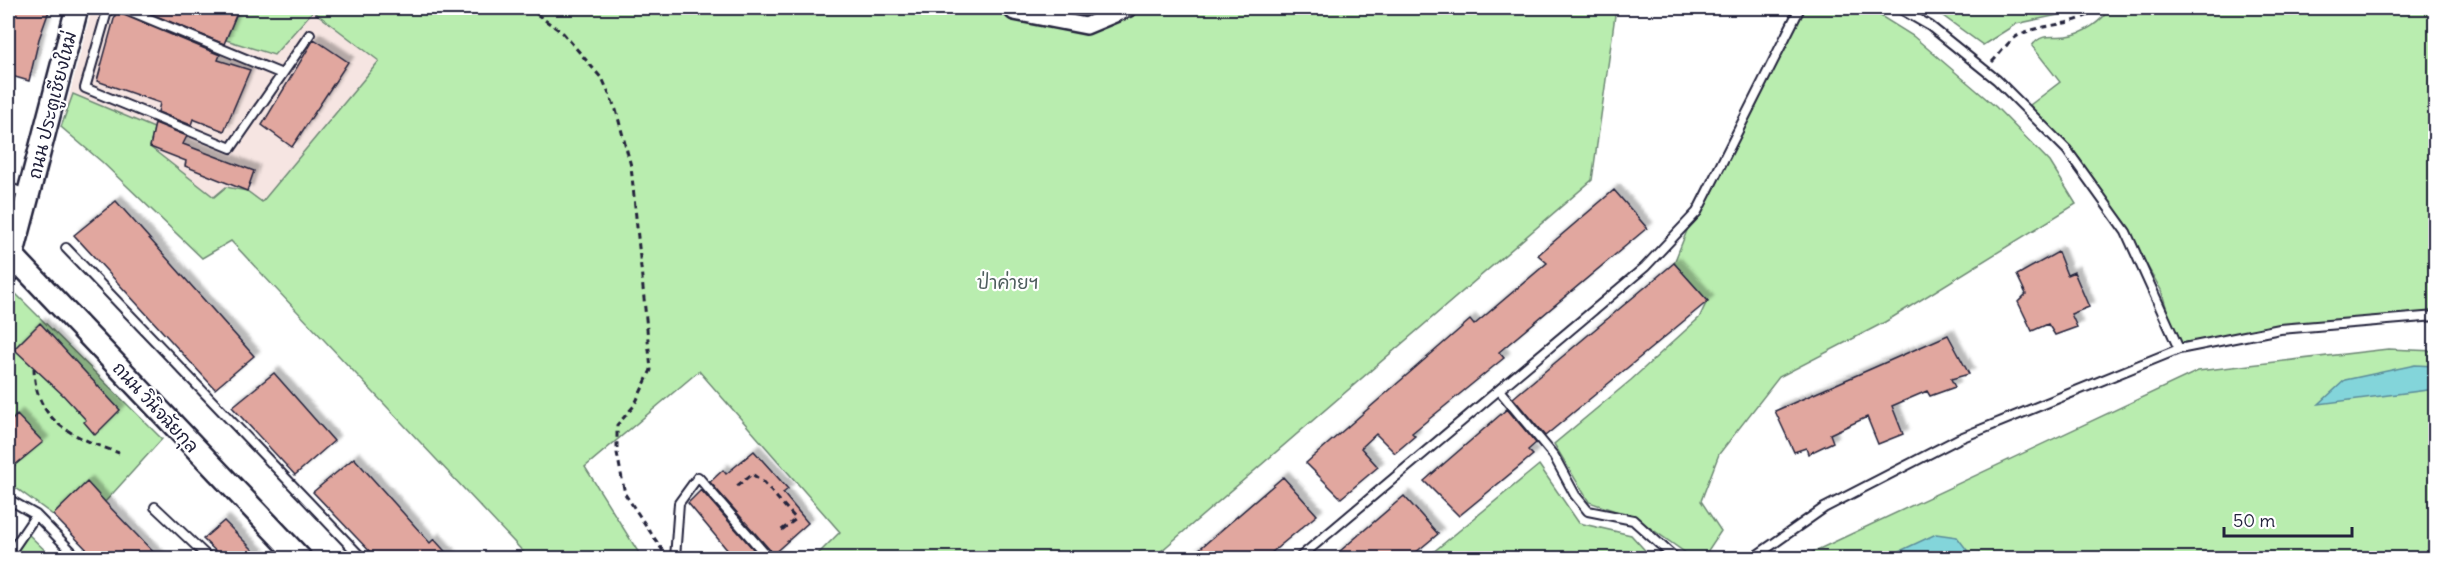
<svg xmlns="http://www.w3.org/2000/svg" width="2443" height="566" font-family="Delius,'Playpen Sans Thai',sans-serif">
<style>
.built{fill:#f6e5e2}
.green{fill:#b9edaf;stroke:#6e8875;stroke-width:1.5}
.water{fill:#83d5da;stroke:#5c8d9a;stroke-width:1.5}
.building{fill:#e1a79f;stroke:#22223b;stroke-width:1.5;filter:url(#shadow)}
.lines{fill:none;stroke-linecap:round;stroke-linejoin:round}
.lane-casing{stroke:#22223b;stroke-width:12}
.street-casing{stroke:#22223b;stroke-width:20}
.secondary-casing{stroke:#22223b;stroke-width:26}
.path{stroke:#22223b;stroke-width:3;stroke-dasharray:6 4.5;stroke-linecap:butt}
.lane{stroke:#fff;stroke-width:8}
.street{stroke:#fff;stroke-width:15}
.secondary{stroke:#fff;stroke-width:21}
.labels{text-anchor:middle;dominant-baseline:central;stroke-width:4.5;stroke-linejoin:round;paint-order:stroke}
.street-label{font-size:18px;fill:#22223b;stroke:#fff}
.park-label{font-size:18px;fill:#4f5f5e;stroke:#fff}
</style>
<defs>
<filter id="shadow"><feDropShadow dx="5.5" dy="-5.5" stdDeviation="1.5" flood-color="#0004"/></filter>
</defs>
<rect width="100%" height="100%" fill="#fff"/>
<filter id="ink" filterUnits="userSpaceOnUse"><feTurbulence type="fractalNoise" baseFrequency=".0167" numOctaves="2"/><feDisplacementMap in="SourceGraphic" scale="12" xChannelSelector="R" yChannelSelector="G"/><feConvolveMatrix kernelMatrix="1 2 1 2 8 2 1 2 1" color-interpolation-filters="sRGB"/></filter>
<g filter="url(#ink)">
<!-- built -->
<path class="built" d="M92 8H423L231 241 202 258 102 162 61 127Z"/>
<!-- green -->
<path class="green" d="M239 8H1616L1592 180 1153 558H814L840 532 699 371 585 467 642 558H529L231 241 202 258 102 162 61 127 73 94 154 128 150 147 214 197 226 187 247 191 262 202 379 61 313 11 274 55 226 40Z
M1800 8H1868L1913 36 1996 107 2050 162 2076 204 1885 322 1779 377 1719 454 1701 501 1721 531 1703 558H1693L1636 518 1589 502 1554 444 1631 380 1699 318 1707 301 1674 263 1692 218Z
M1932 8H2076L2067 13 2016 24 1983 45Z
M2110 8H2435V316L2280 329 2179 349 2161 290 2121 220 2080 159 2030 105 2060 82 2032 46C2042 32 2053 38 2067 36 2084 34 2102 21 2110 8Z
M16 294 162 439 105 502 87 483 53 515 8 482V316Z
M2388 349 2435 351V558H1800L2198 371Z
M1539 465 1579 523 1631 535 1652 558H1426Z
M27 533 53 558H12Z"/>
<!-- water -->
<path class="water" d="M2415 365 2435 366V389L2319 404 2345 380Z
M1936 534 1957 537 1967 550 1969 558H1885Z"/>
<!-- building -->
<path class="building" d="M8 8H50L39 39 29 81 8 75Z
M117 8 121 14 220 55 218 60 250 70 224 131 193 119 191 125 158 112 160 103 97 81Z
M137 8H239L224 44Z
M314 39 348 62 292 147 262 125Z
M155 123 187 136 183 144 254 171 247 191 185 166 186 161 150 147Z
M1614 190 1647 228 1499 352 1504 358 1412 433 1415 436 1395 453 1376 434 1361 448 1378 467 1341 498 1306 463 1470 320 1474 325 1547 263 1538 255Z
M116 201 254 356 215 389 74 235Z
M2058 252 2067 275 2074 272 2089 307 2071 314 2077 327 2055 335 2048 324 2032 331 2018 302 2026 294 2017 275Z
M1674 263 1708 301 1545 436 1513 398Z
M40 323 120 410 95 435 84 422 86 420 63 395 14 349Z
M1948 335 1969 374 1951 379 1955 387 1930 396 1927 391 1892 406 1903 434 1878 444 1867 417 1830 434 1833 442 1808 454 1806 448 1794 452 1775 411Z
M274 373 334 441 295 475 232 407Z
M1507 409 1536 443 1528 450 1533 455 1459 516 1424 481Z
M17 415 43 442 15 465 8 457V424Z
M754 451 788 489 783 493 808 523 771 556 770 550 710 482 723 470 726 474Z
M354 458 430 543 434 539 451 558H376L313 492Z
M1283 477 1317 515 1265 558H1189Z
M87 482 105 502 159 558H95L53 515Z
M701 490 761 558H734L688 503Z
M1404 496 1438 534 1409 558H1332Z
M224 521 261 558H223L203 539Z"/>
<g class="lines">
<!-- lane casing -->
<g class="lane-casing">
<path id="lane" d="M108 8 85 88 231 148 310 34
M123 8 282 74
M1899 8 1930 26 1997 80 2067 150 2126 232 2179 349
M8 187 27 195
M66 248 362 558
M1499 390 1554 456 1575 495 1588 511 1633 520 1675 558
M8 499 36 515 78 558
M155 507 209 558
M8 556 36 515
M675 558 679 503 698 477 765 554
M1299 558 1645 267 1697 212 1800 8
M1753 558 1824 508 1958 439 2179 349 2280 329 2436 316"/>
</g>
<!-- street casing -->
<g class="street-casing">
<path id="street" d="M1010 8 1014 12 1086 26 1129 8"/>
</g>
<!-- secondary casing -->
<g class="secondary-casing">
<path id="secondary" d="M13 256 300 558
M8 272 77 8"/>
</g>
<!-- path -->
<path class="path" d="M528 8 563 33 603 80 616 110 631 166 651 370 634 406 617 425V453L625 494 663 551
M1992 62C2000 54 2009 40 2019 35 2045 22 2074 28 2099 8
M34 368C35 424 75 437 119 453
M737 486 752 474 763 482 796 519 779 532"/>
<!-- lane -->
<use href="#lane" class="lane"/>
<!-- street -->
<use href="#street" class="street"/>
<!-- secondary -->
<use href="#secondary" class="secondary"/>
</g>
</g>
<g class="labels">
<!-- street labels -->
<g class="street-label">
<text transform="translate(52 105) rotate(-76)">ถนน ประตูเชียงใหม่</text>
<text transform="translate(156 407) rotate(47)">ถนน วินิจฉัยกุล</text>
</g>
<!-- park labels -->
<g class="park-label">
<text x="1008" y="282">ป่าค่ายฯ</text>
</g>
</g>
<!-- margin -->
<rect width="2443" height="566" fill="none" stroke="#fff" stroke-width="30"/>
<rect x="15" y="15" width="2413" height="536" fill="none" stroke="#22223b" stroke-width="2" filter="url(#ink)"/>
<!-- scale -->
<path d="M2224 527v9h128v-9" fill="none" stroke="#22223b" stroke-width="3"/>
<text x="2233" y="527" font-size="18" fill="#22223b" stroke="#ffffff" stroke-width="4.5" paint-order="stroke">50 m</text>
</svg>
